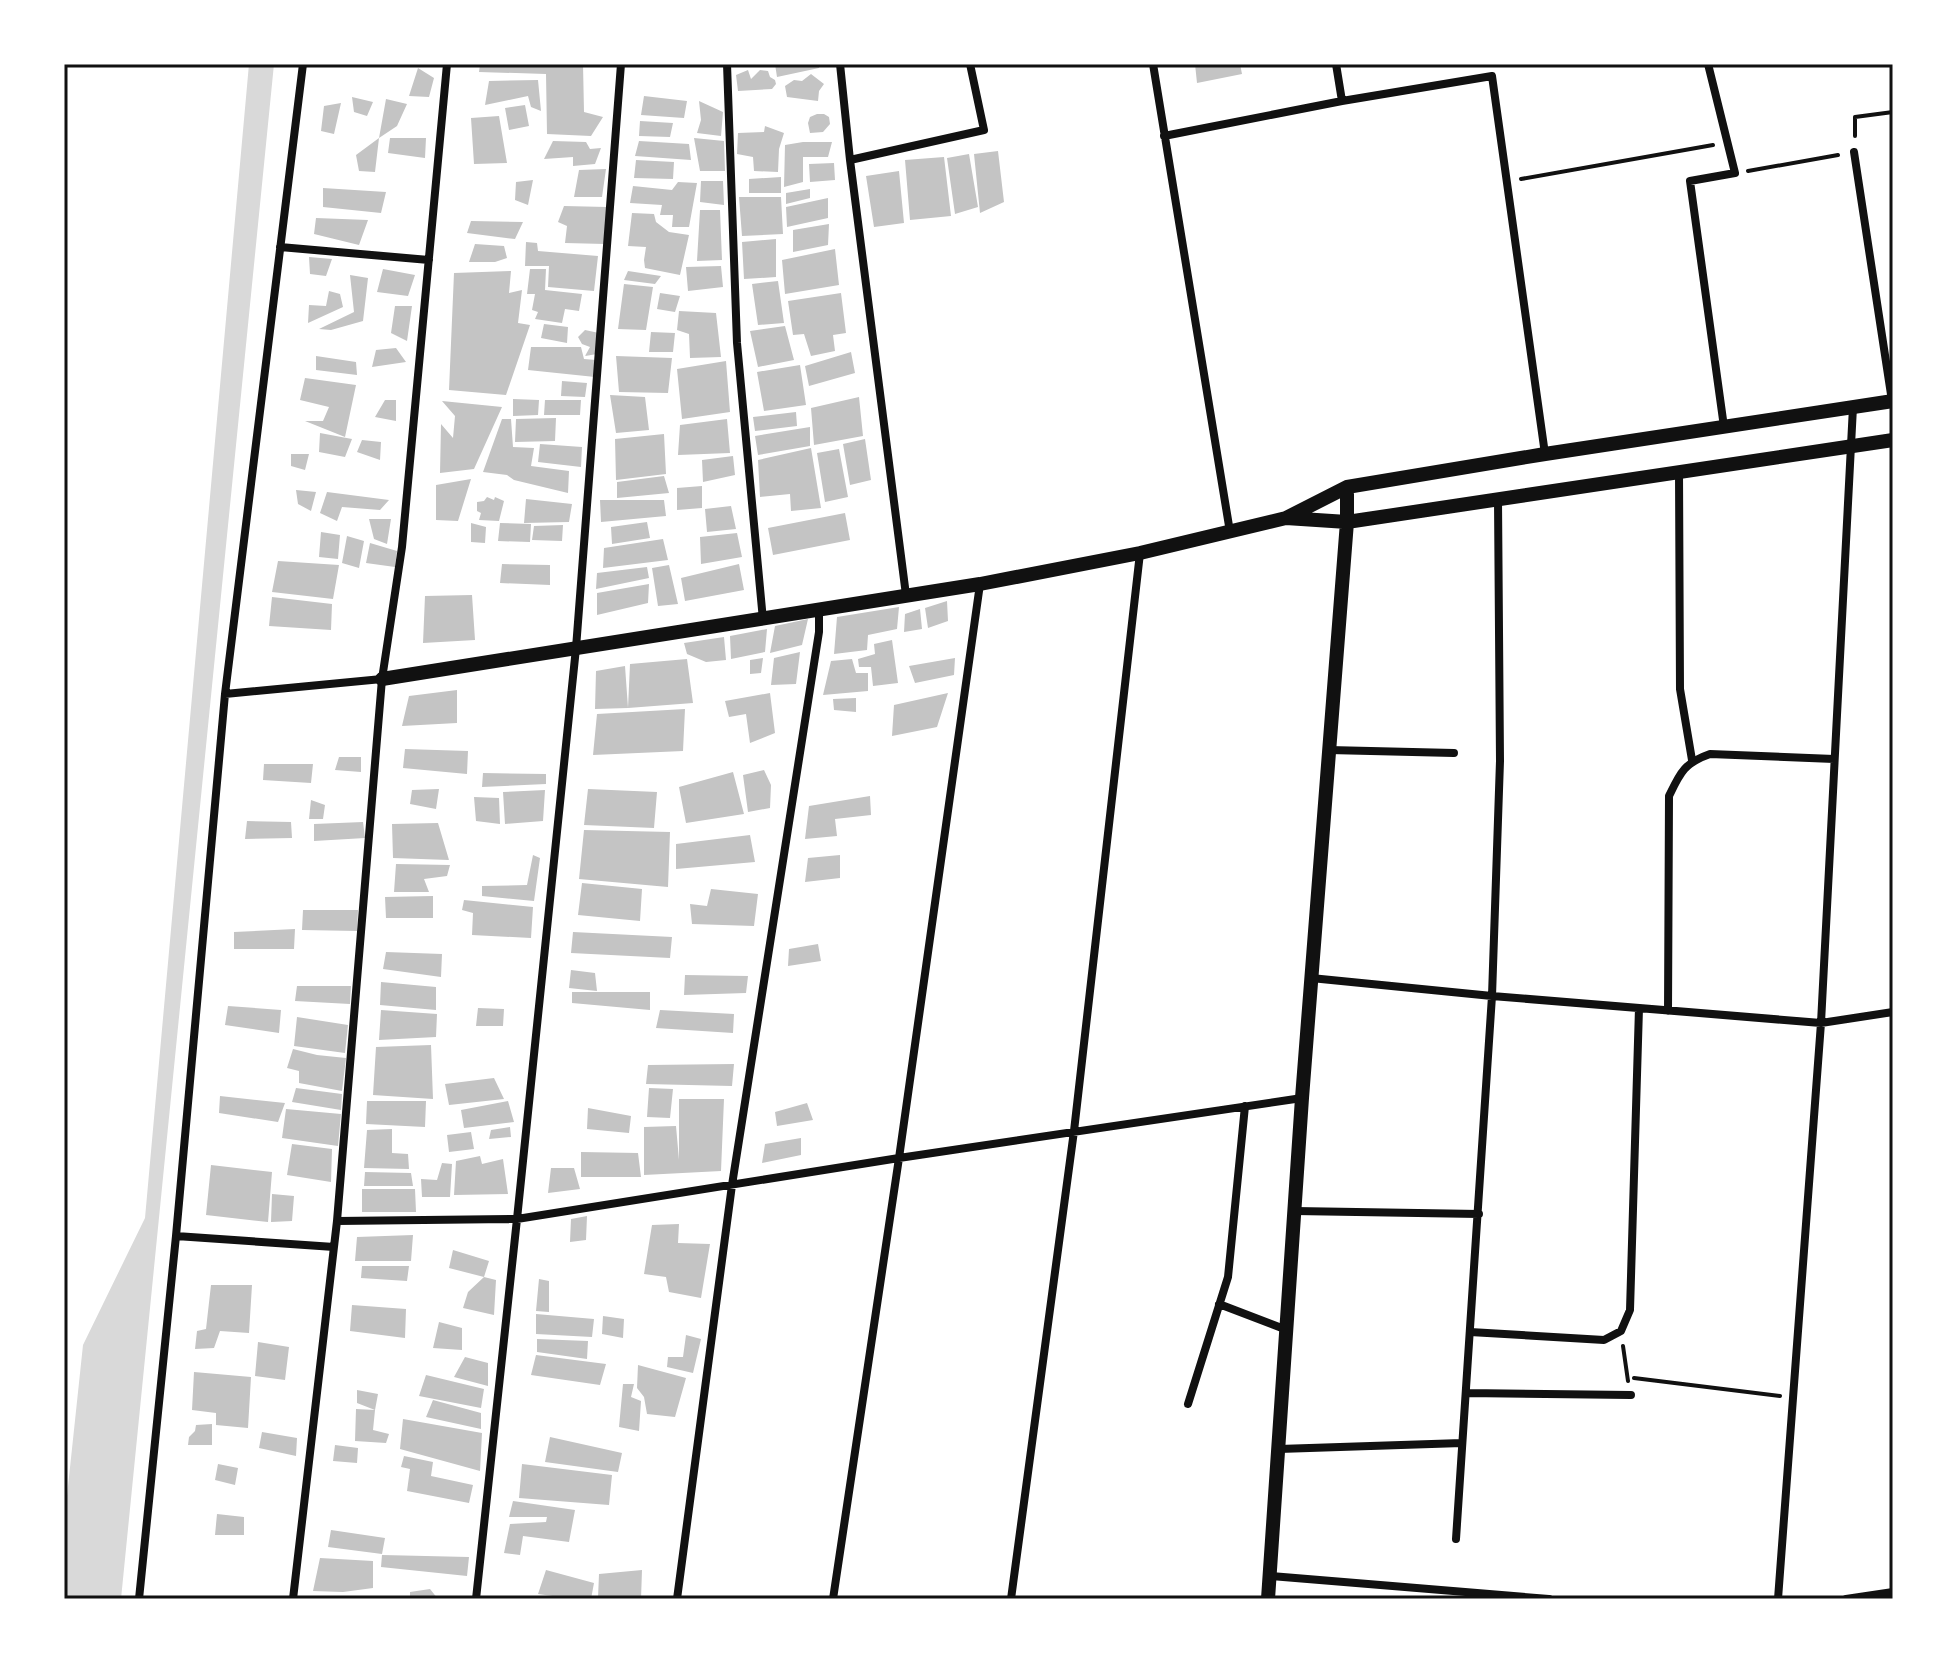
<svg xmlns="http://www.w3.org/2000/svg" width="1957" height="1663" font-family="'IBM Plex Sans',sans-serif">
<style>
.water{fill:#d9d9d9}
.building{fill:#c4c4c4}
.lines{fill:none;stroke-linecap:round;stroke-linejoin:round}
.path{stroke:#111;stroke-width:4}
.minor{stroke:#111;stroke-width:8}
.tertiary{stroke:#111;stroke-width:14}
.neatline{fill:none;stroke:#111;stroke-width:3}
</style>
<rect width="100%" height="100%" fill="#fff"/>
<!-- water -->
<path class="water" d="M249 64H274L121 1599H64V1524L83 1345 145 1218Z"/>
<!-- building -->
<path class="building" d="M480 64H583L584 112 603 117 591 136 547 134 546 74 479 72Z
M775 64H820L819 68 777 77Z
M1195 64H1240L1242 74 1197 83Z
M418 68 434 78 429 97 409 96Z
M748 70 751 79 760 70 768 71 770 77 775 80 776 84 772 89 738 91 736 75Z
M811 74 824 84 819 91 818 101 787 97 785 86 794 80 802 81Z
M538 80 541 111 531 107 528 96 485 105 489 81Z
M644 96 687 101 684 118 641 115Z
M352 97 373 102 367 116 354 112Z
M386 99 407 104 397 126 379 138Z
M699 101 723 112 721 136 697 133 701 120Z
M341 103 334 134 321 131 324 106Z
M525 105 529 126 509 130 505 108Z
M817 114H824L829 117 830 124 823 132 810 133 808 123 810 117Z
M499 116 507 163 474 164 471 118Z
M640 121 673 123 670 137 639 136Z
M765 126 784 133 779 149 778 172 754 171 753 157 737 154 738 133 764 132Z
M379 138 375 172 359 171 356 155Z
M390 138H426L425 158 388 153Z
M694 138 724 141 725 171H700Z
M553 141 586 142 590 149 601 148 595 164 573 166V157L544 159Z
M639 141 689 144 691 160 635 156Z
M803 142H832L828 157H803V182L784 187 785 145Z
M998 151 1004 202 980 213 974 154Z
M969 154 978 207 955 214 947 158Z
M944 157 951 216 910 220 905 160Z
M636 160 674 162 673 179 634 178Z
M834 163 835 180 810 182 809 164Z
M606 169 602 197H574L579 170Z
M899 171 904 223 874 227 866 176Z
M781 177V193H749V179Z
M533 180 528 205 515 200 516 182Z
M701 181H723L724 205 700 202Z
M678 182 697 183 689 227H672L673 215H660L662 205 630 203 633 186 672 190Z
M323 188 386 192 381 213 323 207Z
M810 189V198L786 204V193Z
M739 197H781L783 234 742 236Z
M828 198V218L787 227 786 207Z
M564 206 607 207 605 244 565 243 567 226 558 222Z
M700 210H720L722 260 697 261Z
M632 213 654 214 656 222 669 232 689 235 680 275 645 268 644 260 646 247 628 246Z
M316 218 368 220 359 245 314 234Z
M471 221 523 222 515 239 467 233Z
M829 224 828 245 793 252V230Z
M776 239V277L744 279 742 242Z
M526 242 537 243 538 251 598 256 594 291 548 287 549 266H525Z
M475 244 504 246 507 258 495 262H469Z
M835 249 839 285 785 294 782 260Z
M309 257 332 259 326 276 310 274Z
M721 266 723 287 688 291 686 267Z
M383 269 415 275 408 296 377 292Z
M530 269H546L545 290 582 294 579 311 565 309 562 323 535 319 538 312 532 310 535 294H527Z
M511 271 509 293 522 290 518 323 530 325 506 395 449 390 454 273Z
M628 271 661 276 655 284 624 280Z
M350 275 368 278 363 321 331 330 319 329 354 312Z
M778 281 784 323 758 325 752 284Z
M624 284 653 287 646 330 618 329Z
M329 291 340 294 343 307 308 323 309 305 326 306Z
M660 293 680 296 675 312 657 309Z
M841 293 846 333 833 335 835 351 811 356 804 334 793 335 788 301Z
M395 306H412L407 341 391 333Z
M679 311 716 313 721 357 690 358 689 334 677 330Z
M544 324 568 327 567 343 541 338Z
M785 326 794 360 758 367 750 331Z
M585 330 599 333 597 354 585 356 590 347 582 344 578 337Z
M651 332 675 333 673 352H649Z
M531 347H581L584 359 596 360 595 377 528 370Z
M396 348 406 362 372 367 376 350Z
M851 352 855 373 809 386 805 366Z
M316 356 356 362 357 375 316 370Z
M616 356 672 358 668 393 619 392Z
M726 361 730 412 682 419 677 369Z
M800 365 806 405 764 411 757 372Z
M305 378 356 385 345 437 305 421H323L329 407 300 400Z
M562 381 587 383 585 397 561 396Z
M610 395 645 397 649 430 616 433Z
M859 397 863 436 814 445 811 408Z
M513 399 539 400 538 415 513 416Z
M385 400H396V421L375 417Z
M545 400H581L580 415H544Z
M442 401 502 407 474 469 440 473 441 424 453 438 455 416Z
M796 412 797 426 755 431 753 417Z
M556 418 555 441 515 442 516 419Z
M502 419H511L513 447 534 448 531 466 569 471 568 493 514 480 507 475 483 472Z
M727 419 730 453 678 455 680 425Z
M810 427V446L758 455 755 436Z
M320 433 352 439 345 457 319 452Z
M664 434 666 474 616 480 615 439Z
M865 439 871 480 850 485 843 444Z
M362 440 381 442 380 460 357 452Z
M540 444 582 447 581 467 538 462Z
M811 448 821 508 791 511 790 494 760 497 758 460Z
M839 449 848 497 825 502 817 453Z
M291 454H309L305 470 291 466Z
M733 456 735 475 703 482 702 460Z
M664 476 669 493 617 498V482Z
M471 479 458 521 436 520V485Z
M702 486V508L677 510V488Z
M296 490 316 492 311 511 298 504Z
M327 492 389 500 380 510 342 507 337 521 320 513Z
M487 497 494 500 495 497 504 501 499 521 479 520 481 513 477 511V502L484 501Z
M526 499 572 504 569 522 524 523Z
M600 500H664L666 516 601 522Z
M731 506 736 529 707 532 705 509Z
M845 513 850 540 773 555 768 528Z
M369 519H391L387 544 374 539Z
M647 522 650 538 612 544 611 527Z
M471 523 486 527 485 543 471 542Z
M500 523 531 524 530 542 498 541Z
M563 525 562 541 532 540 534 526Z
M321 532 340 535 338 559 319 557Z
M737 533 742 557 701 564 700 537Z
M347 536 364 541 359 568 342 563Z
M663 539 668 560 603 568 604 548Z
M370 543 397 551 395 567 366 563Z
M278 561 339 565 333 599 272 592Z
M502 564 550 565V585L500 583Z
M739 564 744 590 685 601 681 578Z
M669 565 678 604 658 606 652 568Z
M647 567 649 578 596 589 597 573Z
M649 584 648 603 597 615V593Z
M472 595 475 640 423 643 425 596Z
M272 597 332 604 331 630 269 626Z
M947 601 948 621 928 628 925 608Z
M899 607 897 629 868 635 867 650 834 654 837 617Z
M920 609 922 629 904 632 905 614Z
M808 619 802 645 770 653 775 626Z
M767 629 765 652 731 659 730 636Z
M724 637 726 660 706 662 687 654 684 643Z
M892 640 898 683 873 686 871 667H859L858 659 875 654 874 644Z
M800 652 796 684 771 685 774 658Z
M763 658 761 673 750 674V660Z
M955 658 954 675 915 683 909 666Z
M687 659 693 703 628 708 630 664Z
M852 659 856 673H868V691L823 695 831 661Z
M625 666 628 708 595 709 596 671Z
M457 690V723L402 726 409 696Z
M770 693 775 733 750 743 746 714 729 717 725 701Z
M948 693 937 727 892 736 894 705Z
M856 698V712L834 710 833 699Z
M685 709 683 751 593 755 597 714Z
M405 749 468 751 467 774 403 768Z
M339 757H361V772L335 770Z
M264 764H313L311 783 263 780Z
M764 770 771 785 770 808 748 812 743 775Z
M733 772 744 814 686 823 679 787Z
M483 773 546 774V784L482 787Z
M439 789 436 809 410 804 412 790Z
M588 789 657 792 654 828 584 825Z
M545 790 543 821 505 824 503 792Z
M870 796 871 815 835 819 837 836 805 839 809 806Z
M474 797 499 798 500 824 476 821Z
M311 800 325 805 323 819H309Z
M247 821 291 822 292 838 245 839Z
M363 822 365 838 314 841V824Z
M438 823 449 860 393 858 392 824Z
M584 830 670 832 668 887 579 879Z
M750 835 755 862 676 869V844Z
M533 855 540 858 534 901 482 896V886L527 885Z
M840 855V878L805 882 808 858Z
M396 864 450 865 447 876 424 879 429 892H394Z
M582 883 642 889 640 921 578 915Z
M711 889 758 894 754 926 692 924 690 904 707 906Z
M433 896V918H386L385 897Z
M464 900 533 907 531 938 472 935 473 913 462 910Z
M303 910H358L357 931 302 930Z
M295 929 294 949H234V932Z
M573 932 672 937 670 958 571 953Z
M818 944 821 961 788 966 789 949Z
M386 952 442 954 441 977 383 969Z
M571 970 595 973 597 991 569 988Z
M685 975 748 976 746 993 684 995Z
M381 982 436 987V1010L380 1005Z
M297 986H351L350 1004 295 1001Z
M572 992H650V1010L572 1003Z
M228 1006 281 1010 279 1033 225 1025Z
M478 1008 504 1009 503 1026H476Z
M381 1010 437 1014 436 1037 379 1040Z
M660 1010 734 1014 733 1033 656 1028Z
M297 1017 348 1025 345 1053 294 1046Z
M431 1045 433 1099 373 1095 376 1047Z
M293 1049 317 1055 346 1058 342 1091 299 1083V1071L287 1068Z
M734 1064 732 1086 646 1084 648 1065Z
M494 1078 504 1099 449 1105 445 1084Z
M296 1088 342 1094 341 1110 292 1102Z
M649 1088 673 1089 670 1118 647 1117Z
M220 1096 285 1103 278 1122 219 1113Z
M679 1099H724L721 1171 644 1175V1127L676 1126 679 1160Z
M367 1101H426L425 1127 366 1124Z
M508 1101 514 1122 464 1128 461 1110Z
M807 1103 813 1120 777 1126 775 1112Z
M588 1108 631 1116 629 1133 587 1129Z
M286 1109 341 1114 338 1146 282 1138Z
M510 1127 511 1137 489 1139 491 1130Z
M392 1129V1153L408 1154 409 1169 364 1168 367 1130Z
M471 1132 474 1149 449 1152 447 1135Z
M801 1138V1155L762 1163 765 1144Z
M292 1144 332 1149 331 1182 287 1175Z
M581 1152 638 1153 641 1177H581Z
M480 1156 482 1164 503 1159 508 1194 454 1195 456 1161Z
M442 1163 452 1164 450 1197H422L421 1179 437 1180Z
M211 1165 272 1172 268 1222 206 1215Z
M551 1168H574L580 1189 548 1193Z
M365 1172 411 1173 413 1186H364Z
M362 1189H415L416 1212H362Z
M272 1194 294 1196 292 1221 271 1222Z
M587 1216 586 1240 570 1242 571 1219Z
M679 1224 678 1243 710 1244 701 1298 669 1292 666 1277 644 1274 652 1225Z
M413 1235 411 1261H355L357 1237Z
M453 1250 489 1261 484 1277 449 1268Z
M362 1266H409L407 1281 361 1278Z
M484 1277 496 1280 494 1315 463 1308 468 1292Z
M539 1279 549 1281V1312L536 1311Z
M211 1285H252L249 1333 220 1331 214 1348 195 1349 197 1331 206 1329Z
M352 1305 406 1309 405 1338 350 1331Z
M536 1314 594 1319 592 1337 536 1334Z
M603 1316 624 1319 623 1338 602 1334Z
M439 1322 462 1328V1350L433 1348Z
M686 1335 701 1339 693 1373 667 1367 668 1357H683Z
M537 1339 588 1341 587 1359 537 1352Z
M258 1342 289 1347 285 1380 255 1376Z
M536 1355 606 1364 600 1385 531 1375Z
M465 1357 488 1363V1386L454 1377Z
M638 1365 686 1378 675 1417 647 1414 644 1397 637 1388Z
M194 1372 251 1377 248 1428 216 1425V1413L192 1410Z
M426 1375 484 1389 481 1408 419 1396Z
M623 1384H634L631 1397 641 1401 639 1431 619 1427Z
M357 1390 378 1394 375 1410 357 1403Z
M433 1400 481 1413V1429L426 1417Z
M356 1409 375 1410 373 1430 389 1434 386 1443 355 1441Z
M403 1419 482 1433 480 1471 400 1449Z
M212 1424V1445H188L189 1437 195 1431 196 1425Z
M262 1432 297 1438 296 1456 259 1448Z
M550 1437 622 1453 618 1472 545 1462Z
M335 1445 358 1448 357 1463 333 1461Z
M404 1456 433 1462 431 1476 473 1485 469 1503 407 1491 410 1469 401 1467Z
M218 1464 238 1468 235 1485 215 1480Z
M522 1464 612 1475 609 1505 519 1498Z
M513 1501 575 1510 569 1542 523 1536 520 1555 504 1553 510 1524 546 1522 547 1517H509Z
M217 1514 244 1517V1535H215Z
M331 1530 385 1538 382 1554 328 1547Z
M382 1555 469 1557 467 1576 381 1567Z
M320 1558 373 1561V1588L343 1592 313 1591Z
M546 1570 594 1583 591 1599H574L538 1594Z
M642 1570 641 1599 598 1598 599 1574Z
M430 1589 438 1599H410V1592Z"/>
<g class="lines">
<!-- path -->
<path class="path" d="M1855 136V117L1893 112
M1748 171 1838 155
M1521 179 1713 145
M1623 1346 1628 1381
M1634 1378 1780 1396"/>
<!-- minor -->
<path class="minor" d="M727 64 737 343 763 620
M840 64 850 160 906 595
M1153 64 1230 532
M1336 64 1342 101
M1708 64 1735 173 1690 181 1724 427
M1164 136 1342 101 1492 76 1545 454
M1854 152 1892 401
M850 160 984 130 970 64
M280 247 429 260
M1679 472 1680 689 1692 760
M225 694 382 679
M1329 750 1454 753
M1311 978 1492 996 1821 1023 1893 1012
M1668 1011 1669 796C1680 773 1684 763 1710 754L1834 759
M1295 1211 1479 1214
M337 1221 517 1219 899 1158 1302 1098
M176 1236 334 1247
M1219 1304 1287 1330
M1470 1332 1604 1340 1621 1331 1630 1310 1639 1008
M1466 1393 1631 1395
M1188 1404 1228 1277 1245 1106
M1279 1449 1462 1443
M1456 1539 1492 996 1500 761 1498 500
M1271 1576 1549 1599
M139 1599 176 1236 225 694 303 64
M293 1599 337 1221 382 679 402 547 447 64
M476 1599 517 1219 576 648 621 64
M677 1599 732 1185 819 632V609
M833 1599 899 1158 980 584
M1011 1599 1074 1131 1140 553
M1778 1599 1821 1023 1853 407
M1846 1599 1893 1592"/>
<!-- tertiary -->
<path class="tertiary" d="M1286 518 1347 522 1893 440
M382 679 980 584 1140 553 1286 518 1347 487 1545 454 1893 401
M1268 1599 1302 1098 1347 522V487"/>
</g>
<!-- border -->
<rect width="1957" height="1663" fill="none" stroke="#ffffff" stroke-width="132"/>
<rect x="66" y="66" width="1825" height="1531" class="neatline"/>
</svg>
